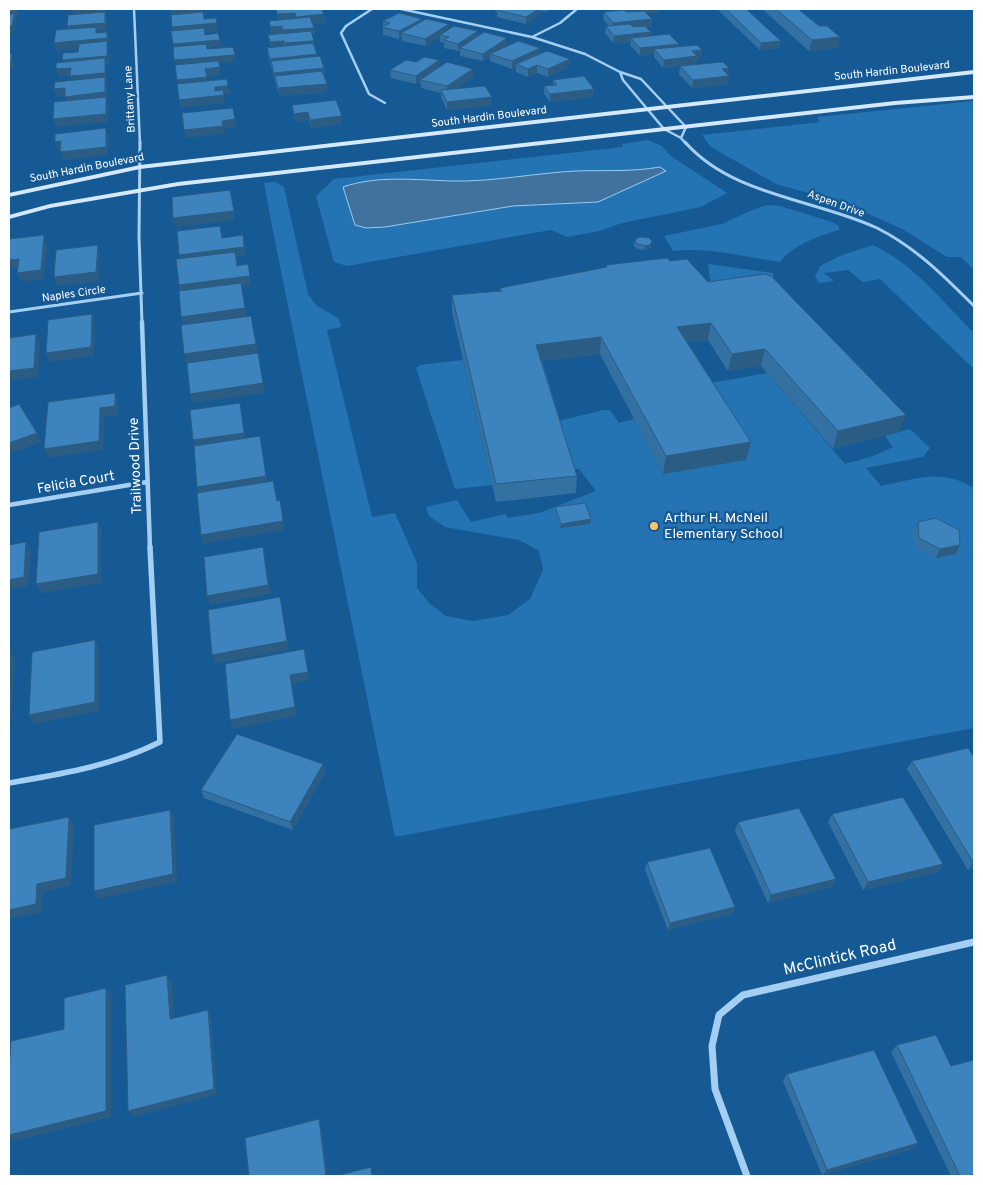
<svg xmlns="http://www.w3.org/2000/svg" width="983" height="1185" font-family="Overpass,sans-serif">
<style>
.green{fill:#2473b2}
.water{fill:#41729d;stroke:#97ccf5}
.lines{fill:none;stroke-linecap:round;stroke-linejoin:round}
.minor-far4{stroke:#a5cff2;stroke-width:2.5}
.minor-far3{stroke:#a5cff2;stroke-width:3}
.minor-far2{stroke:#a5cff2;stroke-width:4.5}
.minor-far1{stroke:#a5cff2;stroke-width:5.5}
.minor{stroke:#a5cff2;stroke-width:7}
.secondary{fill:#d4e9fc;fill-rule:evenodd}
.wall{fill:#3471a3}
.shaded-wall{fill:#2b5c84}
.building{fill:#3d83bd;stroke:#2b5c84}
.poi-dot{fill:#ffc366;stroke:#155a95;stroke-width:2}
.labels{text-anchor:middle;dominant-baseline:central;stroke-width:4.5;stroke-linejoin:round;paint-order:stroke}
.far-street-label{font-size:11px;fill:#fff;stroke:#155a95}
.street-label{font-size:14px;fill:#fff;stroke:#155a95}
.poi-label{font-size:14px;fill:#fff;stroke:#155a95;text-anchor:start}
.near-street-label{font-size:16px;fill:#fff;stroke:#155a95}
</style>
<rect width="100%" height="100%" fill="#155a95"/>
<!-- green -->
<path class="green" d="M974 101V270L961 257H947L902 229 844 203 776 184 711 147 702 135 820 122 817 117Z
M648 140 662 146 671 156 727 193 701 207 622 223 599 231 567 237 551 230 347 266 334 262 316 196 334 179 623 147 622 144Z
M275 182 284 187 308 294 316 305 339 319 341 327 327 330 372 517 395 513 417 563V588L429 603 446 616 473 621 508 615 530 599 543 570 539 551 519 540 445 527 429 516 426 507 457 500 471 522 505 514 508 518 539 513 596 491 579 469H568L554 422 603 410H610L619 423 634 419 663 474 700 385 767 373 845 464 873 456 893 447 885 436 910 429 930 448 923 457 866 468 881 486C917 479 940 468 974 488V728L395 837 271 221 264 183Z
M767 205 780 206 832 222 839 226V230C819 236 793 245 780 262 746 257 707 247 673 251L664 236 722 224 750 211Z
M873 245C914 264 943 302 974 333V369L880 279 863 282 848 270 824 273 834 281 819 283 815 277 820 266 842 255Z
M708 264 773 273 774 284 711 289Z
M463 360 492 485 455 489 416 368 420 365Z"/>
<!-- water -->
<path class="water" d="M660 167 666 171 598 202 513 206 385 227 366 228 355 225 343 187C378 175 415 180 452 181 493 182 535 173 576 171 604 170 632 172 660 167Z"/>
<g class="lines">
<!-- minor-far4 -->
<path class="minor-far4" d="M134 9 140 144
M372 9 346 26 341 33 369 94 385 103
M401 9 532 37 585 54 620 72 641 79 686 127 681 138 686 144
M532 37 560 23 577 9
M620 72 623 80 664 129 681 138"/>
<!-- minor-far3 -->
<path class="minor-far3" d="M140 142 139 236 142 323
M685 142C732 196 815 199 877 228 915 247 944 276 974 306
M9 312 142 293"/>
<!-- minor-far2 -->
<path class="minor-far2" d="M142 322 150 548
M9 505 147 482"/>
<!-- minor-far1 -->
<path class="minor-far1" d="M9 783C61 774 112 766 160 742L150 547"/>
<!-- minor -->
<path class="minor" d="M747 1176 715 1089 712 1046 719 1015 743 995 974 942"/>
<!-- secondary -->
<path class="secondary" d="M974 70V74L140 169 9 197V193L140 165Z
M974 95V99L895 105 178 186 50 208 9 219V215L50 204 178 182 895 101Z"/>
</g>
<!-- wall -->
<path class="wall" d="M276 9 323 11 325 22 312 23 314 28 315 35H312L317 57 324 68 325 76H324L327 92 279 96 268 55 267 48 271 47 268 35 272 34 269 21 278 20Z
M495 9H549L547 12 540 11V15L526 24 497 17V12L495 11Z
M619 9H661V12L646 13 652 19 651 27H646L650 36 679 47 702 50 701 58H697L696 64 663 68 654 57V54L640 56 630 45 631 42 613 43 605 33 606 26H609L603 19 604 12 620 11Z
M717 9H746L781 41 779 48 760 50Z
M762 9H798L819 26 840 37 838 48 809 51Z
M422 19V21L449 29 478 36 507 38V45L505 47 570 59 569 67 548 77 537 73 528 77 516 72V67L512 69 490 61V57L483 61 460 56V51H459L444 48V43L440 42V37L426 46 402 41V37L399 39 383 35V21Z
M439 60V67L473 69V77L455 89 492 105 447 110 441 98V93L421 88 420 81 416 84 391 78 390 70 416 62Z
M680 66 728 74 729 76 728 84 692 88 679 74Z
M553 80 594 89V97L550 102 544 94V86L553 85Z
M292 105 342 124 311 128 309 120 295 122Z
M635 241 651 246 650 249 644 250 637 249 634 246Z
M670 261 708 282 899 432 833 449 761 366 728 371 708 340 687 342 751 442 746 460 663 474 600 354 542 361 577 476 576 493 496 502 452 312V295L500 291V288L606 267V265Z
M555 507 591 519 590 524 560 528 555 512Z
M918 522 960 545 956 554 936 558 915 547 914 531Z
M974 757V868L968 870 907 769 912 761Z
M323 764 325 772 293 830 204 798 201 790Z
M832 814 943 864 937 872 863 890 828 822Z
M738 822 836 879 832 887 768 903 735 831Z
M647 862 735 907 732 914 668 930 645 870Z
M897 1045 974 1176H951L891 1052Z
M787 1074 918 1143 912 1149 822 1175 783 1081Z"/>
<!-- shaded-wall -->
<path class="shaded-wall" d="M16 9H19L18 18H15L16 21 14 33 9 34V11Z
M62 9H106V13H105L107 19V30L97 31 98 34 107 32 109 39 108 46 109 64H106L107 81H106L107 85V100L108 105V122L56 127 53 119 67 105 65 97 73 84 70 76 105 64 65 68 62 60 107 46 57 51 54 43 70 33 67 26 73 16 72 9 63 10Z
M202 9 203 16 173 19 171 11Z
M539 9H541L540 15 526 24V17Z
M625 9H661V12L625 15Z
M295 13 296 20 278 22 277 14Z
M324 14 325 22 297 24 296 17Z
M422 19 423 26 401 33 402 37 399 39V31Z
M652 19 651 27 613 30V23Z
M217 23 218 31 174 35 172 27Z
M449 24V32L440 35V37L426 46 425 39Z
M282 26 283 33 272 34 271 27Z
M314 28 315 35 284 38 283 30Z
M478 31V39L460 48V51H459L458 44Z
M651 32 650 40 631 38V42L613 43 614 36Z
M840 37 838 48 809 51 812 40Z
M507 38V45L493 55 490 54V57L483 61V54Z
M220 40 221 47 174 52 173 44Z
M284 41 285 48 272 50 270 42Z
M314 41 315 48 286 51 285 43Z
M781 41 779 48 760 50 761 43Z
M679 44 678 52 654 49V54L640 56V48Z
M540 48V56L516 64V67L512 69V61Z
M702 50 701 58H697L696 64 663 68 664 60 692 51Z
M12 54 14 62 13 69H9V61Z
M317 54 318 62 271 61V67L270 59Z
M235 55 236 62 176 68 174 60Z
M570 59 569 67 548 77V69Z
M439 60V68L420 80V81L416 84V76Z
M537 65V73L528 77V69Z
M220 67 221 75 207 77 205 69Z
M71 68 73 76 58 77 56 69Z
M324 68 325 76 276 81 275 76V81L274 73Z
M729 68 727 76 722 69Z
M473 69V77L447 94V86Z
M729 76 728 84 692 88 693 80Z
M207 77 208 85 179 88 177 80Z
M327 84V92L279 96 278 88Z
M228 86 230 94 216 95 215 87Z
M65 88 68 96 57 97 54 89Z
M594 89V97L550 102V94Z
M224 95 225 103 181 108 179 100Z
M492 97V105L447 110V102Z
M308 112 309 120 295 122 294 114Z
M342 116V124L311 128 310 120Z
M235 119 236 128 224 129 222 121Z
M223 126 225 134 186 138 184 130Z
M106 128 108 137V155L63 160 60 152Z
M61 141 63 150H57L55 142Z
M230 190 235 220 176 227 173 218Z
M44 235 47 244 44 279 21 282 17 273Z
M243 235 246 256 181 264 179 255Z
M652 241 651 246 650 249 644 250 645 246Z
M98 245 100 254 99 281 57 286 54 277Z
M19 259 22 267 9 269V260Z
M248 264 251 285 242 286 247 317 184 326 181 317V294L179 285Z
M92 314 95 323 94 356 50 362 46 353Z
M251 316 258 353 186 363 184 354Z
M711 323 708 340 675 344 677 327Z
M36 334 40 343 38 377 9 381V371Z
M601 337 600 354 536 362V345Z
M765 349 761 366 728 371 732 354Z
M258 353 265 393 192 403 190 394Z
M115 393 118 402V415L104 417 103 450 48 458 44 449Z
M240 403 246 442 196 450 193 440Z
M906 415 899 432 833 449 838 431Z
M37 433 41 442 9 454V443Z
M260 436 268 485 200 496 197 487Z
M751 442 746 460 663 474 666 456Z
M280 500 285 530 203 544 201 535Z
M591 519 590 524 560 528 561 524Z
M98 522 102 531V583L41 593 36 584Z
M26 542 31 551 28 586 9 590V580Z
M960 545 956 554 936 558 940 549Z
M263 547 265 556 271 594 210 605 207 596Z
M280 597 289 650 215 664 212 655Z
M95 640 99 649V711L34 724 29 715Z
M304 649 309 680 292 684 297 716 233 729 230 720 290 675Z
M10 650 15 659 10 733H9V671Z
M323 764 325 772 293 830 290 822Z
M170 810 174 818 177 882 98 899 94 891Z
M69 817 74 826 71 886 43 892 42 912 9 919V910L37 884Z
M973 862H974V868L968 870Z
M943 864 937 872 863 890 868 882Z
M836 879 832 887 768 903 771 895Z
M735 907 732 914 668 930 670 923Z
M167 975 172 982 174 1026 170 1019Z
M106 988 111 995V1117L12 1142 9 1139V1135Z
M208 1010 211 1016 217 1095 133 1117 128 1111Z
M319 1119 321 1125 328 1176H326Z
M918 1143 912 1149 822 1175 827 1170Z"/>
<!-- building -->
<path class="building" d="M9 9H16V11H9Z
M171 9H199L171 11Z
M276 9H322L324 14 296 17 295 13 277 14Z
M499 9H539L526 17 497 10Z
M726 9H746L781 41 761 43Z
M776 9H798L819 26H827L840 37 812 40Z
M624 10 626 12 644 11 652 19 613 23 604 12Z
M105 12V23L67 26 68 15Z
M203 12 204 19 216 18 217 23 172 27 171 15Z
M399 13 422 19 399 31 382 27 390 23 383 21Z
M9 14H14L12 26H9Z
M310 17 314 28 283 30 282 26 271 27 269 21Z
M426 19 449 24 425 39 401 33Z
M630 24 633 27 645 26 651 32 614 36 606 26Z
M454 26 478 31 458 44 444 40 449 37 440 35Z
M96 27V33L107 32V38L54 43 56 30Z
M204 28 205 35 218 33 220 40 173 44 171 31Z
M311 31 314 41 285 43 284 41 270 42 268 35Z
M484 32 507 38 483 54 460 48Z
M669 34 679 44 640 48 631 38Z
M107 41V56L62 60 63 53 78 52 79 44Z
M518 41 540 48 512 61 490 54Z
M313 43 317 54 270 59 267 48Z
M206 44 207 49 233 47 235 55 174 60 173 47Z
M697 45 702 50 692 51 697 56 664 60 654 49Z
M547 51 570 59 548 69 537 65 528 69 516 64Z
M9 54H12L11 61H9Z
M320 56 324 68 274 73 271 61Z
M424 57 439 60 416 76 390 70 406 60 416 62Z
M105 58V73L70 76 71 68 56 69V63Z
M218 61 220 67 205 69 207 77 177 80 175 65Z
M447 62 473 69 447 86 420 80Z
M723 62 729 68 722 69 729 76 693 80 680 66Z
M322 71 327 84 278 88 275 76Z
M584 76 594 89 550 94 544 86 557 85 553 80Z
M105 77V92L65 97V88L54 89 55 82Z
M227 79 228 86 215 87V91L223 90 224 95 179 100 177 84Z
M485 86 492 97 447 102 441 90Z
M106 97V114L53 119 54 102Z
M336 100 342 116 310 120 308 112 294 114 292 105Z
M233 108 235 119 222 121 223 126 184 130 182 113Z
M106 128V147L60 152 61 141 55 142V134Z
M230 190 234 211 173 218 172 197Z
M220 226 222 238 243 235 244 247 179 255 177 231Z
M44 235 41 270 17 273 19 259 9 260V239Z
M642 237 649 238 652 241 650 245 645 246 638 244 635 241 637 238Z
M98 245 96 272 54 277 56 250Z
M235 252 237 266 248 264 250 276 179 285 176 259Z
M667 258 670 261 687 259 708 282 764 274 771 276 906 415 838 431 765 349 732 354 711 323 677 327 751 442 666 456 601 337 536 345 577 476 496 484 452 295 502 291 500 288 607 267 606 265Z
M241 283 245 308 181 317 179 291Z
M92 314 91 347 46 353 48 320Z
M251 316 256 344 184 354 181 325Z
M36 334 34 368 9 371V338Z
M258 353 263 383 190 394 187 363Z
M115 393V406L100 408 99 441 44 449 48 402Z
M240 403 244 433 193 440 190 410Z
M19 404 37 433 9 443V408Z
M260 436 266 476 197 487 194 446Z
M273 481 277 501 280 500 283 521 201 535 197 493Z
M585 503 591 519 561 524 555 507Z
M936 518 959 530 960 545 940 549 919 538 918 522Z
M98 522V574L36 584 39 532Z
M26 542 24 577 9 580V545Z
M263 547 268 585 207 596 204 557Z
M280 597 287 641 212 655 208 610Z
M95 640V702L29 715 32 652Z
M304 649 308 672 290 675 295 707 230 720 225 664Z
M10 650 9 671V651Z
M237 734 323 764 290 822 201 790Z
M968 748 974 757V862H973L912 761Z
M903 797 943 864 868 882 832 814Z
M799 808 836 879 771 895 738 822Z
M170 810 173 874 94 891V825Z
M69 817 66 878 37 884 36 904 9 910V829Z
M710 848 735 907 670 923 647 862Z
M167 975 170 1019 208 1010 214 1089 128 1111 125 985Z
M106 988V1111L9 1135V1073L11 1041 64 1029V998Z
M936 1035 951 1066 974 1060V1174L968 1176H960L897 1045Z
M874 1050 918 1143 827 1170 787 1074Z
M319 1119 326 1176H249L245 1138Z
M371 1167 372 1176H336Z"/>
<!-- markers -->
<circle class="poi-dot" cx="654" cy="526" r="5"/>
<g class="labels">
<!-- far-street labels -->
<g class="far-street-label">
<text transform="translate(892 71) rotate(-6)">South Hardin Boulevard</text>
<text transform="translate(130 99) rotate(-93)">Brittany Lane</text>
<text transform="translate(489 117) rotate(-7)">South Hardin Boulevard</text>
<text transform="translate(87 168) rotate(-11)">South Hardin Boulevard</text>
<text transform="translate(836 204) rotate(20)">Aspen Drive</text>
<text transform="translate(74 294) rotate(-8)">Naples Circle</text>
</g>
<!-- street labels -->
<g class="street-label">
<text transform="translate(136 466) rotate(-92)">Trailwood Drive</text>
<text transform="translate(76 483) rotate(-10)">Felicia Court</text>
</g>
<!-- poi labels -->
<g class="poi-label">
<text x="664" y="518">Arthur H. McNeil<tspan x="664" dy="16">Elementary School</tspan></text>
</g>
<!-- near-street labels -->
<g class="near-street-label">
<text transform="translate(840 958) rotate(-13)">McClintick Road</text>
</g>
</g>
<!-- border -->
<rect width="983" height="1185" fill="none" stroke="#ffffff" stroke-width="20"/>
</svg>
